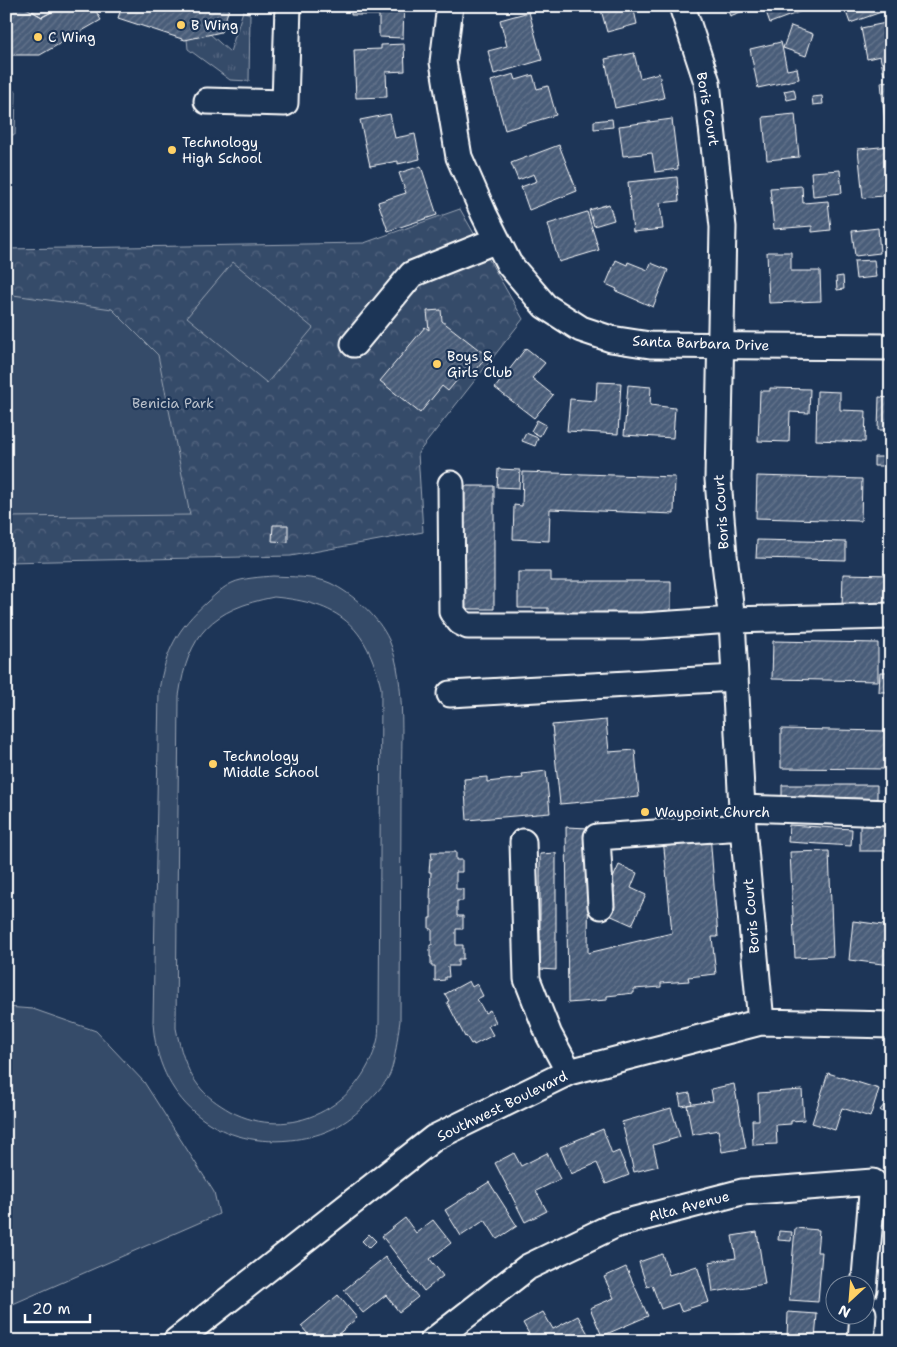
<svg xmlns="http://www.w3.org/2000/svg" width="897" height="1347" font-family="'Shantell Sans',sans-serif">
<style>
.grass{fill:url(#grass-tufts);stroke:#9aa5b4}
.forest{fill:url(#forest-crowns);stroke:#9aa5b4}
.garden{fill:#364b69;stroke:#9aa5b4;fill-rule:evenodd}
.building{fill:url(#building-hatch);stroke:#fff}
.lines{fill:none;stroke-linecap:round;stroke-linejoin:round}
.minor-casing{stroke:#fff;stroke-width:29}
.minor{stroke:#1d3557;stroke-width:25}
.poi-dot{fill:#ffd166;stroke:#1d3557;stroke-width:2}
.labels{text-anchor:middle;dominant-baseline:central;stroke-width:4.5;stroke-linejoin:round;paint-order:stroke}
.poi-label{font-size:14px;fill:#fff;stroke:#1d3557;text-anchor:start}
.street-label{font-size:14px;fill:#fff;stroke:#1d3557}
.park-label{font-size:14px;fill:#b9c0ca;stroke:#1d3557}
</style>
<defs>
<pattern id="grass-tufts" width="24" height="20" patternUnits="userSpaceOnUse" patternTransform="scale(1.25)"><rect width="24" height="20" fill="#364b69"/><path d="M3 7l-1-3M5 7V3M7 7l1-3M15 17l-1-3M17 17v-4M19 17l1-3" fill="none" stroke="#546680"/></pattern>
<pattern id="forest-crowns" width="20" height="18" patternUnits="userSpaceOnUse" patternTransform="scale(1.25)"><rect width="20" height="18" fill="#364b69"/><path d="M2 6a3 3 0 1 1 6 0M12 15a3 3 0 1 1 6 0" fill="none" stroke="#546680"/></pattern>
<pattern id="building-hatch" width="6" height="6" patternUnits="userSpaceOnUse" patternTransform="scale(1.25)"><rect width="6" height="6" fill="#4a5d79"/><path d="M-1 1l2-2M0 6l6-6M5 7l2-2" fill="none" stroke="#65758d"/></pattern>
</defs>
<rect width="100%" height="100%" fill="#1d3557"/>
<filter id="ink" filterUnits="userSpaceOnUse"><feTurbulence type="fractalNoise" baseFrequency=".02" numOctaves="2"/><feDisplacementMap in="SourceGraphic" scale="10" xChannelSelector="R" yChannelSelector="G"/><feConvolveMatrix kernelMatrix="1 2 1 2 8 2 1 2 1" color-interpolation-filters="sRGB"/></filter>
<g filter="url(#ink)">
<!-- grass -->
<path class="grass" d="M243 11 250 14 249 81 230 80 188 49 187 39 210 34 230 52Z"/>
<!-- forest -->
<path class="forest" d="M460 209 523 319 418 453 423 532 291 556 6 562V249L364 243Z"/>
<!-- garden -->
<path class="garden" d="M6 91H16L15 135 6 134Z
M233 262 313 328 267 383 187 317Z
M6 294 112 309 158 355 190 515 6 517Z
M273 576C290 577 315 576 330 583 353 594 378 616 389 640 407 681 401 752 401 798 401 872 400 947 400 1021 397 1039 396 1057 390 1074 385 1085 372 1097 364 1106 342 1128 319 1137 290 1140 214 1148 157 1098 153 1022L159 690C166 650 177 629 207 602 215 595 223 587 232 583 242 578 262 577 273 576ZM274 597C339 603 366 625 381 688L379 1023C378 1029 379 1036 377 1042 360 1107 290 1143 230 1111 218 1104 206 1096 198 1085 185 1068 180 1048 176 1028L179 696C188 634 212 609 274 597Z
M6 1007 33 1009 96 1031 144 1082 214 1192 219 1214 6 1307Z"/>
<!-- building -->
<path class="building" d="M6 6H23L42 17 63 6H93L101 20 40 55H6Z
M23 6H63L42 17Z
M122 6H230L221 32 185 40 118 18Z
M351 6H404L403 38 379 37V15H351Z
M600 6H633L637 24 607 32Z
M726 6H756L730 16Z
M764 6H800L802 11 770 23Z
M844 6H883L884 11 850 23Z
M529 12 542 60 494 74 488 51 507 46 500 20Z
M891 22V74L884 75 880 56 867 59 861 28Z
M791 26 813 34 806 56 783 48Z
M781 42 787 70 797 68 799 79 758 88 750 49Z
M404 44 405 71 386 72 387 97 356 98 354 50 381 49V45Z
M634 53 640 78 659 73 664 98 615 108 605 59Z
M514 74 516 80 533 75 537 89 548 86 556 115 505 130 491 81Z
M891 81V132L886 133 881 82Z
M794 89 796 98 787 100 784 91Z
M822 96 823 104 813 105 812 97Z
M390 114 395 138 415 134 420 159 398 164V161L370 166 360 120Z
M795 114 799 157 767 160 763 117Z
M612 119 613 127 594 129V121Z
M672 119 678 169 655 172 652 153 623 156 619 126Z
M559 145 577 191 529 210 521 187 537 181 534 174 518 180 511 163Z
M891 146V195L863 198 858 149Z
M421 166 437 215 388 231 378 202 406 193 399 173Z
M840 170 842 193 813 196 811 172Z
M677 177 679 201 660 203 663 229 633 232 628 182Z
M802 186 803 203 828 201 831 230 812 232V226L774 229 770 188Z
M609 204 614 220 594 226 589 210Z
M587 212 599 250 559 262 548 224Z
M878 228 880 253 855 256 852 231Z
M767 252H791V271H820L821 301 769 303Z
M885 259H891V311H890Z
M616 260 627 265 628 262 648 270 651 263 668 270 653 307 616 291 617 289 606 284Z
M874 260 876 277 856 279 854 261Z
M843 276 844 289 837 290 836 277Z
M441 310 442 321 487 356 470 378 463 373 448 391 442 386 420 413 380 381 425 327 429 330 427 311Z
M526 348 545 363 532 378 553 395 534 418 495 388Z
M597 382 621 383 618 434 567 431 570 399 596 401Z
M628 385 651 387 650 405 675 408 673 438 624 435Z
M770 388 810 389 809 413 790 412 789 442 758 441 760 391H770Z
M817 391 840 392V410L866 411 865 442 816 440Z
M879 397 891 398V430H878Z
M537 420 546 425 540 436 531 431Z
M526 433 538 438 535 446 522 441Z
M874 457H884L883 466H874Z
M498 469 520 470 519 488 497 487Z
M523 472 675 477 674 514 550 509 549 541 513 539 514 505 522 506Z
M757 476 862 479 861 521 756 518Z
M458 486H494V609H457Z
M273 525H288V542L272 541Z
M757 540 846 542V560L756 558Z
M518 572H551V581H671V617H548V608H518Z
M843 574 891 575V609L842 607Z
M773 641 878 643V681L772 679Z
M880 672H891V692H879Z
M606 720 609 752 635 750 639 797 560 804 552 725Z
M781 729 886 731 885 769 781 768Z
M546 771 550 813 467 820 464 779 487 777V782L523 778 522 774Z
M782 785H877V802L782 801Z
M860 821H891V851H860Z
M789 825 852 829 851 846 788 842Z
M566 827 589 828 588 953 672 933 663 838 710 834 718 937H712L716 974 688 977 689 981 661 983V987L634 989V993L607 996V1000L568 1003Z
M829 851 833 956 795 958 790 852Z
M431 852H456V860H462V872H456V889H463V901H457V916H463V929H456V945H463V959H458V966H448L449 977H445V980L435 981V966H431V957H430V945H432V929H429V918H431V899H430L431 872H429L430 859H432Z
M556 853V970L540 969V854Z
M619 865 637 873 631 888 646 895 632 925 607 914 615 896 611 895 615 887 610 885Z
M853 921 891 926V965L849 960Z
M469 981 472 987 477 984 483 996 477 999 485 1013 490 1010 496 1022 488 1026 493 1035 474 1045 473 1043 471 1044 466 1036 465 1037 447 1002 449 1001 445 994Z
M828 1073 879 1089 870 1117 842 1108 835 1130 812 1123Z
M734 1084 746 1148 722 1152 718 1130 692 1135 687 1105 713 1101 711 1089Z
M802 1090 804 1120 791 1121V1124L776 1125 777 1144 753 1145 752 1120H759L758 1093Z
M690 1093 692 1104 681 1106 679 1095Z
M891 1097V1118L880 1110Z
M671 1108 680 1137 653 1145 658 1166 634 1172 622 1122Z
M603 1129 612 1154 619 1151 629 1175 606 1184 597 1163 571 1174 560 1147Z
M514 1153 521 1166 547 1153 560 1179 536 1191 547 1211 525 1222 495 1163Z
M489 1182 517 1226 497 1239 485 1220 461 1236 445 1210Z
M405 1218 416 1233 433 1220 451 1243 430 1259 443 1276 424 1291 382 1236Z
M795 1228 819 1230 817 1252H822L818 1302 789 1300Z
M779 1231 792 1232 791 1241 778 1240Z
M757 1232 765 1284 713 1292 709 1262 736 1258 732 1236Z
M369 1234 376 1241 369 1248 362 1241Z
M662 1254 669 1275 697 1266 709 1302 681 1311 678 1303 661 1309 652 1285 647 1287 639 1262Z
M385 1257 418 1297 399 1312 386 1295 363 1313 344 1290Z
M626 1267 648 1316 602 1336 590 1308 614 1298 604 1277Z
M338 1295 357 1318 335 1337 338 1341H314L301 1326Z
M543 1312 553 1329 578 1316 592 1341H533L523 1323Z
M788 1312 817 1314 815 1341H770L771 1336 787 1337Z
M745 1333 747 1341H722V1338Z"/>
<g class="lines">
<!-- minor casing -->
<g class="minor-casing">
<path id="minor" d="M450 6 443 62 459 157 484 214 509 264 545 306 581 329 611 339 650 345 891 347
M682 6 707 82 723 227 718 479 724 555 732 620 743 827 761 1022
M207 101 285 103 288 6
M354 344 412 274 497 240
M451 484 452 612 460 622 468 626H642L732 620 891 616
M450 694 735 678
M742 808 891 813
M523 842 527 979 549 1035 569 1072
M601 906 597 837 743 827
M176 1341 434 1138 569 1072 761 1022 891 1025
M433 1341 528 1267 615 1225 742 1192 873 1182 864 1289
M861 1341 863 1314"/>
</g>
<!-- minor -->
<use href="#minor" class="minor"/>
</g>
</g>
<!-- markers -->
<g class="poi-dot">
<circle cx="181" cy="25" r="5"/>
<circle cx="38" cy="37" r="5"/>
<circle cx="172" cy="150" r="5"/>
<circle cx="437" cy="364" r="5"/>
<circle cx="213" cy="764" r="5"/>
<circle cx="645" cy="812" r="5"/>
</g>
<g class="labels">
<!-- poi labels -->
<g class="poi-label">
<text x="191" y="25">B Wing</text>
<text x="48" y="37">C Wing</text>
<text x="182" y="142">Technology<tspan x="182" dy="16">High School</tspan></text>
<text x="447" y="356">Boys &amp;<tspan x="447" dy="16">Girls Club</tspan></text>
<text x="223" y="756">Technology<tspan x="223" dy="16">Middle School</tspan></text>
<text x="655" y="812">Waypoint Church</text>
</g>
<!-- street labels -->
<g class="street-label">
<text transform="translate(708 109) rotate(80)">Boris Court</text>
<text transform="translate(701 343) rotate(2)">Santa Barbara Drive</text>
<text transform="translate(721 512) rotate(-94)">Boris Court</text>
<text transform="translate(751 916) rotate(-95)">Boris Court</text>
<text transform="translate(502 1106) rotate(-26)">Southwest Boulevard</text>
<text transform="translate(689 1206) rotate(-15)">Alta Avenue</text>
</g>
<!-- park labels -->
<g class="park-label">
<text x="173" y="403">Benicia Park</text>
</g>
</g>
<!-- margin -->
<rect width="897" height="1347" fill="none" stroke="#1d3557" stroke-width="25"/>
<rect x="12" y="12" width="872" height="1322" fill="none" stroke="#fff" stroke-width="2" filter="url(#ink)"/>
<!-- north arrow -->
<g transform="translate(850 1300) rotate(206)"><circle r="24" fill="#1d3557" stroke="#77869a"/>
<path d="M0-4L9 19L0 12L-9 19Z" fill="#ffd166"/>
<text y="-8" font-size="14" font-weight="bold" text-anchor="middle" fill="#ffffff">N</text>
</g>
<!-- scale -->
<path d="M25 1314v8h65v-8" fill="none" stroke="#ffffff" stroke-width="2.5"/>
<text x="32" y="1314" font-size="15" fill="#ffffff" stroke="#1d3557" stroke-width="4" paint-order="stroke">20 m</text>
</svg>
